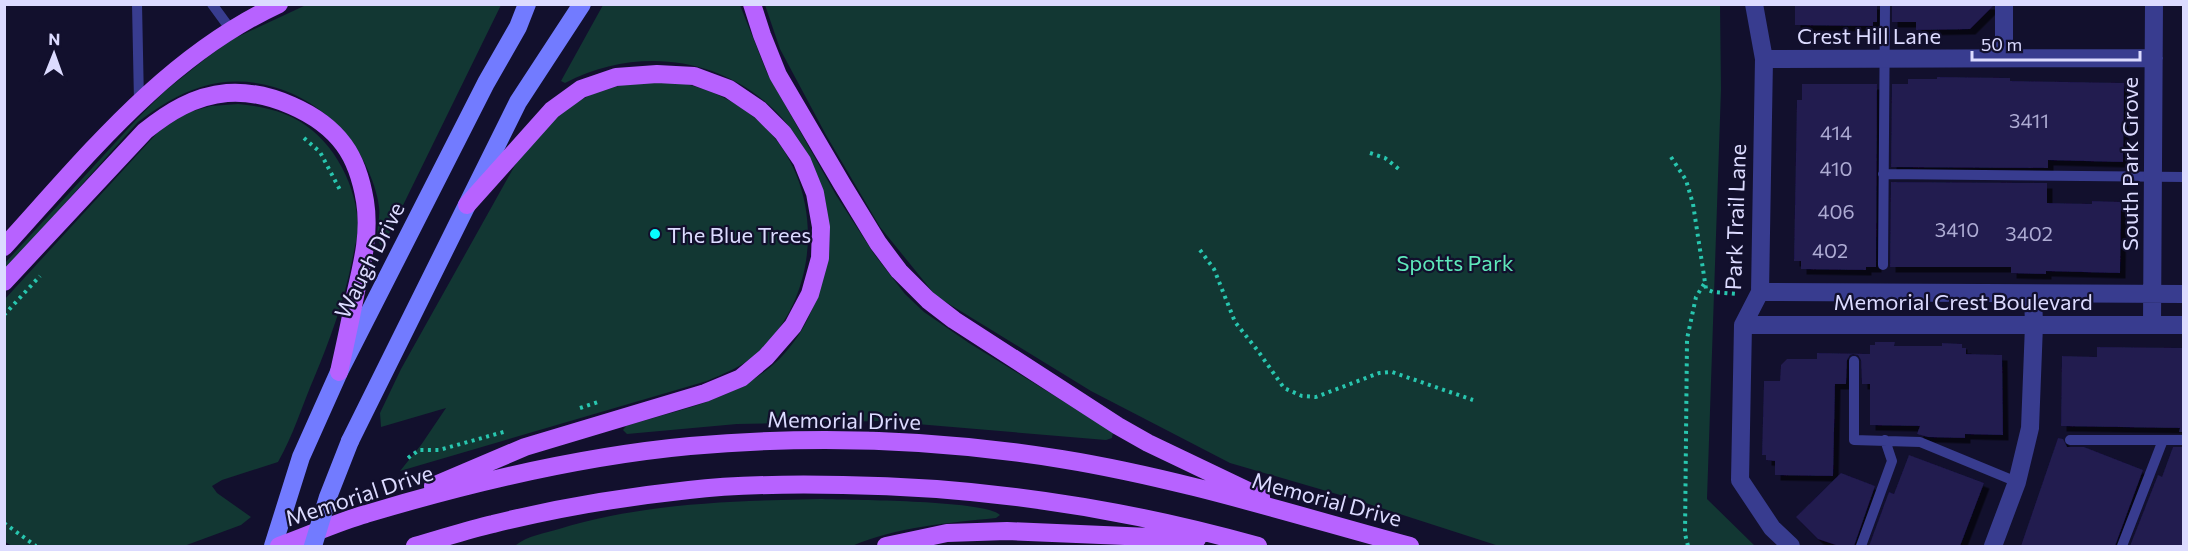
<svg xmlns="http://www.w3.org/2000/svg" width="2188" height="551" font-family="Commissioner,sans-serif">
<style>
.green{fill:#123733}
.building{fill:#201a4f;filter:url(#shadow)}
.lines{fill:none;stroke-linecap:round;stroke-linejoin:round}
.path{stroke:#28c6af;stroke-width:4;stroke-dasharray:3 4.5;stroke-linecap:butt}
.lane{stroke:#383c8f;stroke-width:10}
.street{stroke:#383c8f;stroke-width:18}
.secondary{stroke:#727bff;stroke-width:18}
.primary{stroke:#b762ff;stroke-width:18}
.secondary-bridge{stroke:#727bff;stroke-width:18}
.poi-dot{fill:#07fbff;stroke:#12102d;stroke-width:2}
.labels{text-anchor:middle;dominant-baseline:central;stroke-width:4.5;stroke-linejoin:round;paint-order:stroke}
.number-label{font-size:20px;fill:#adabd3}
.street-label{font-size:22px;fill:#dcdbff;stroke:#12102d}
.poi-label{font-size:22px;fill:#dcdbff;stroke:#12102d;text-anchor:start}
.park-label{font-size:22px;fill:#5ee8ba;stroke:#12102d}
</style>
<defs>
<filter id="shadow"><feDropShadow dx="5.5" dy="5.5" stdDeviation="0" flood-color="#0009"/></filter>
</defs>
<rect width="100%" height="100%" fill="#12102d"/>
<!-- green -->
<path class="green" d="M306 5H501L385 242 381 246C373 233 381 221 379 207 378 198 375 188 372 180 349 113 273 65 201 87 178 94 158 107 138 122L5 270V263L136 120 165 91 209 56 233 39Z
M603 5H740L767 73 836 195 874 254 905 294 924 312 969 343 1113 432 1112 438 1106 440 881 421 737 424 627 434 623 430 626 426C675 411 727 402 768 369 791 351 809 323 817 295 820 283 820 270 821 259 823 242 829 221 826 204 823 188 816 173 809 158 763 66 655 36 565 83L561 81Z
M765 5H1720L1721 89 1707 499 1755 546H1499L1347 497 1230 463 1091 391 936 296 880 227 826 135 780 49Z
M676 82C703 87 728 97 750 114 827 172 826 294 755 355 741 367 723 374 707 381L400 471 421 445 446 408 381 427 380 413 401 369 519 158 543 127 570 106 592 94 625 84Z
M238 104C259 106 280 110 299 121 335 142 358 188 358 229 357 239 354 250 352 261 344 301 330 340 314 378 302 406 293 436 278 462L222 480 212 486 217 493 251 517 241 525 184 546H12L5 542 4 300 158 132 186 113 211 106Z
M820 499C848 500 986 500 1000 515L996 518C947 523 897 527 852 546H516V545C527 536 545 533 559 529 643 503 733 501 820 499Z"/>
<!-- building -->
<path class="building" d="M1795 4H1877V22H1873V26L1795 25Z
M1892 4H1993V6L1970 29 1916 30V22H1892Z
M1937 77 2010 78V81L2124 83 2123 162 2048 160V168L1891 167 1892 84H1908V79H1937Z
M1802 84H1877L1876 267H1866V270L1801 269V261H1794L1797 100H1802Z
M1891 182 2047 183V203L2092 204V201L2121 202 2120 273 2046 271V274L2011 273V267H1890Z
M1875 342H1895L1894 346H1942V343L1962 344V348H1966V354L2002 355 2003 435 1965 434V438L1928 437 1917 434 1920 426 1870 425V384H1862L1861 360 1858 355 1853 354 1850 355 1847 360 1846 384H1835L1833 476 1775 475V461L1766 460V455H1762L1764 381H1780L1781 365 1787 359H1817V353L1870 354V345H1875Z
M2097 347 2184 348V432H2179L2180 428 2061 426 2062 356 2097 357Z
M2058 438 2063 439 2067 447H2084L2143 470 2115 546H2021Z
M2173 447H2184V546H2130L2158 475 2162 477Z
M1909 455 1984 483 1960 546H1869L1889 492 1894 494Z
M1841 473 1875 486 1854 546H1839L1818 539 1796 517Z"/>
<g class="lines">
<!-- path -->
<path class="path" d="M304 138 320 152 340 190
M1370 153 1385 158 1400 170
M1671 157 1686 180 1693 204 1706 289 1713 292 1737 294
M1200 250 1214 269 1235 322 1258 351 1284 388 1302 396 1316 397 1379 373 1392 372 1473 400
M4 315 40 276
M580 408 598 402
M408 458 419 450H439L507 431
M4 523 36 546
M1688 546 1685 534 1687 339 1696 297 1704 284"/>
<!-- lane -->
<path class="lane" d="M137 4 139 102
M212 4 231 30
M1883 174 2184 177
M1883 265 1885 4
M1854 361V440L1920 442 2017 482
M2070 440H2184
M1861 546 1892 461 1885 440
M2122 546 2163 440"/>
<!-- street -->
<path class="street" d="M1754 4 1764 59 1760 292 1743 325 1740 480 1772 528 1791 546
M2004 58V4
M1764 59 2154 58
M1760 292 2184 294
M1743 325H2184
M2152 325 2154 4
M1993 546 2017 482 2030 428 2034 325 2033 295"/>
<!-- secondary -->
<path class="secondary" d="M350 441 518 102 582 4
M273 546 301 457 339 372 486 83 518 27 527 4"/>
<!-- primary -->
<path class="primary" d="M752 4 762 35 778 75 842 184 878 243 899 271 928 300 954 320 1118 426 1148 443 1261 497
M4 247C87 156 165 57 279 4
M4 282 145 131C169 112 194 96 227 93 267 90 320 112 344 145 355 160 362 183 365 201 370 232 363 261 356 291 351 318 345 345 339 372
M433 486 525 447 705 393 741 378 766 357 793 326 810 294 820 258 821 227 815 193 802 161 783 133 760 110 729 89 694 76 657 74 616 77 581 89 552 110 467 205
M279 546C308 536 337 522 366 514 469 483 583 456 690 446 813 435 939 439 1061 459 1179 478 1295 515 1410 546
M415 546C441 539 466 530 493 524 557 508 623 497 689 490 740 484 792 484 843 485 984 487 1123 508 1258 546
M886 546 947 533 1007 531 1197 539"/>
<!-- secondary-bridge -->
<path class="secondary-bridge" d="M313 546 328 497 350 441"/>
</g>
<!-- markers -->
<circle class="poi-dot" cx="655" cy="234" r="6"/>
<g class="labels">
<!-- number labels -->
<g class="number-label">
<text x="2029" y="120">3411</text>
<text x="1836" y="132">414</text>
<text x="1836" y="168">410</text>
<text x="1836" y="211">406</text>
<text x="1957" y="229">3410</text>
<text x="2029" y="233">3402</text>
<text x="1830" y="250">402</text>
</g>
<!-- street labels -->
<g class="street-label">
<text x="1869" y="35">Crest Hill Lane</text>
<text transform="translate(2129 164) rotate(-90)">South Park Grove</text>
<text transform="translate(1735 217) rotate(-88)">Park Trail Lane</text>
<text transform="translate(369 260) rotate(-63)">Waugh Drive</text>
<text x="1963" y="301">Memorial Crest Boulevard</text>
<text transform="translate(844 420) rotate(1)">Memorial Drive</text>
<text transform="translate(359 495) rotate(-18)">Memorial Drive</text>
<text transform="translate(1327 499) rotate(15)">Memorial Drive</text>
</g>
<!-- poi labels -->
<g class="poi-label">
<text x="667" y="234">The Blue Trees</text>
</g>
<!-- park labels -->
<g class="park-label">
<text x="1455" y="262">Spotts Park</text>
</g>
</g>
<!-- border -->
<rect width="2188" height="551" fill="none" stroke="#dcdbff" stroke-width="12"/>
<!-- north arrow -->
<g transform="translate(54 54) rotate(1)" stroke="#12102d" stroke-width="4.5" paint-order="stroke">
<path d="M0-4.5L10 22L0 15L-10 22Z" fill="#dcdbff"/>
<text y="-9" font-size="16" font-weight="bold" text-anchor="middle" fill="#dcdbff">N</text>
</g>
<!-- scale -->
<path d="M1972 51v9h168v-9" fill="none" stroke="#dcdbff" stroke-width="3"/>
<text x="1981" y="51" font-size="18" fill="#dcdbff" stroke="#12102d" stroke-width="4.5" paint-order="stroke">50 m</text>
</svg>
